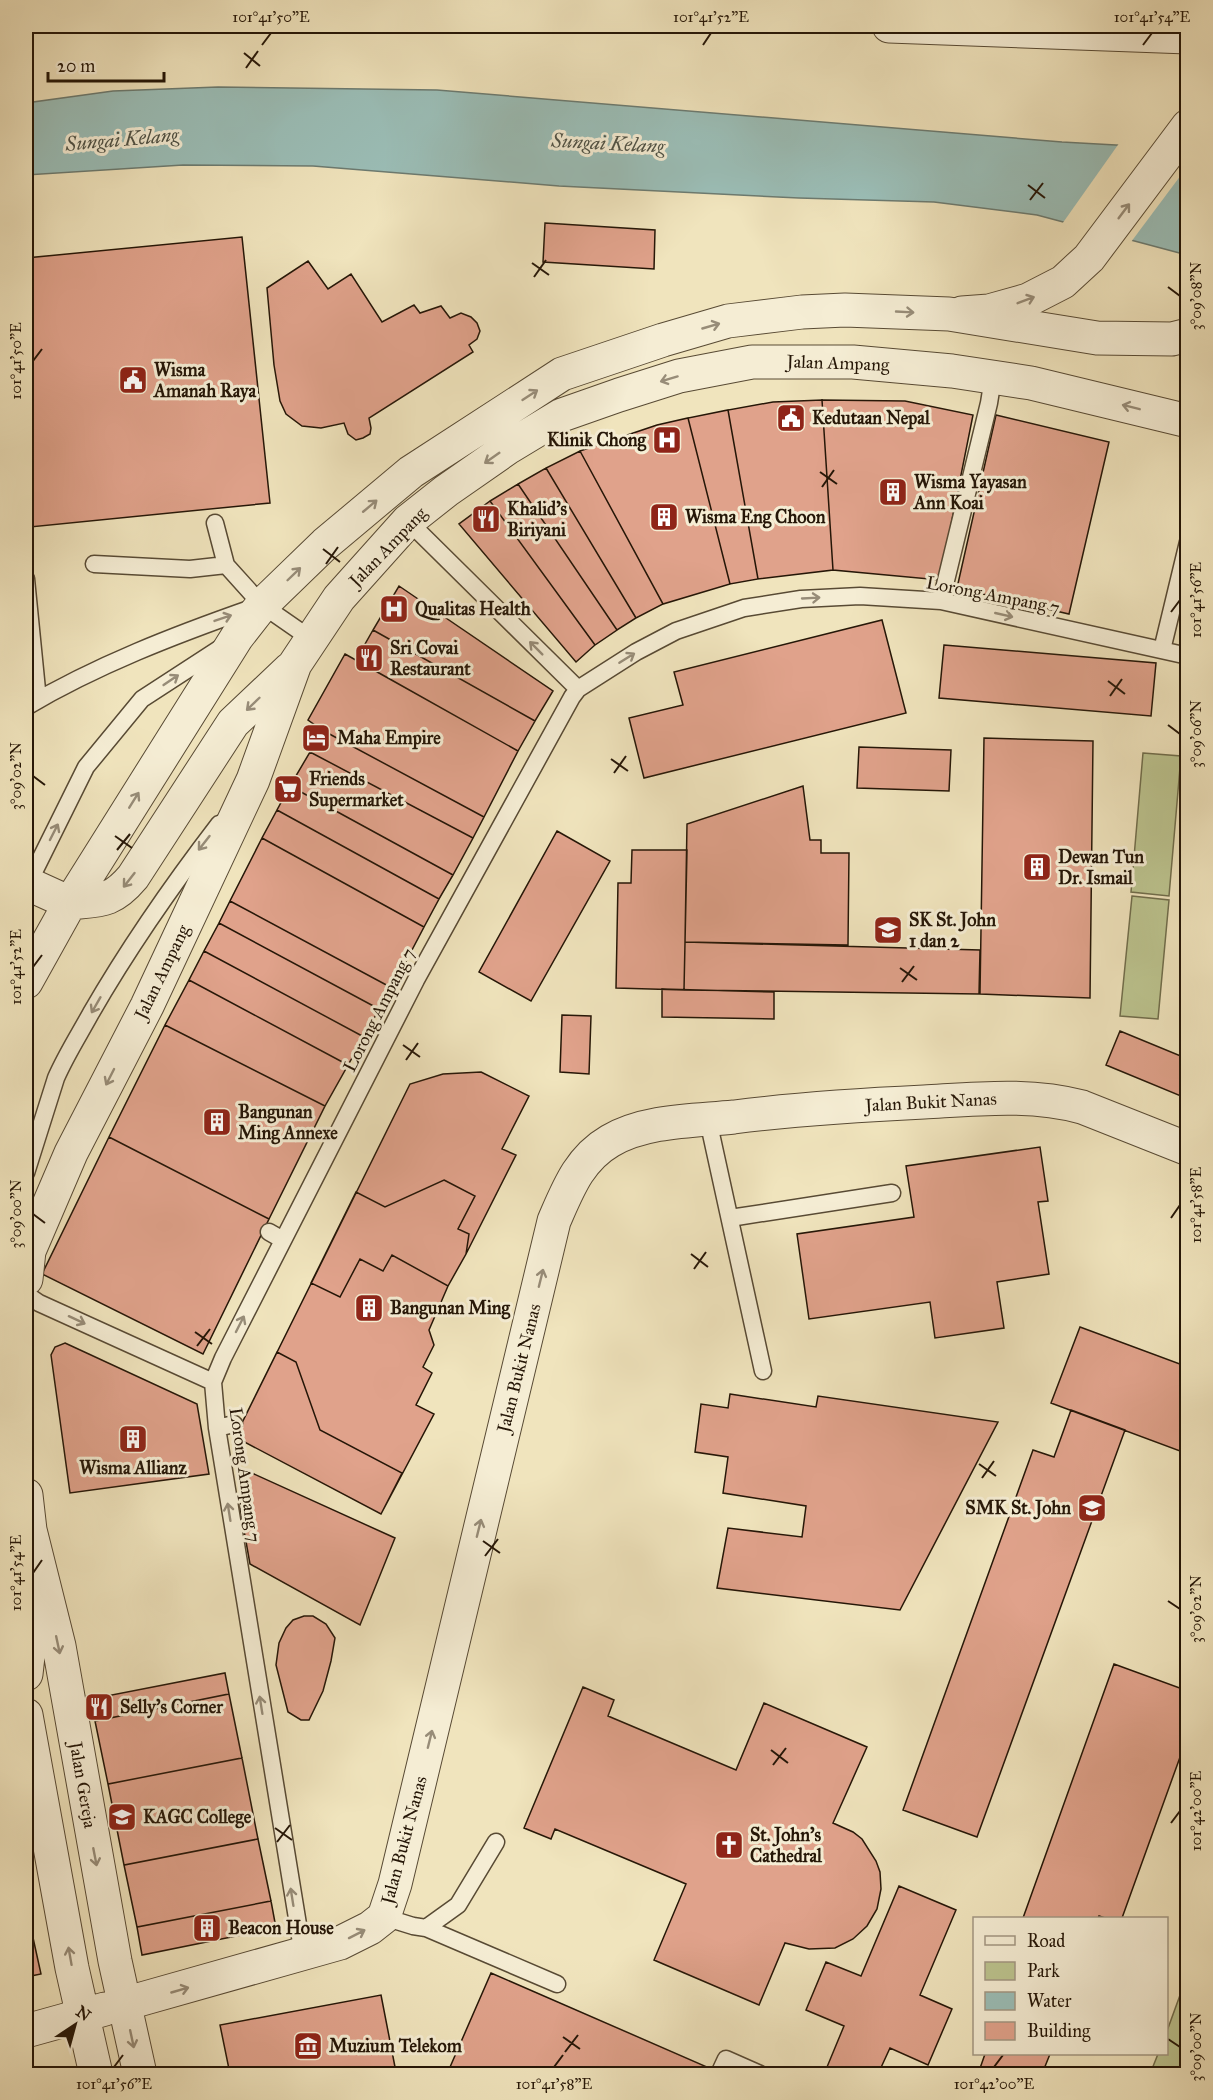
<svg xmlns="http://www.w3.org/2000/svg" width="1213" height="2100" font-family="'IM FELL Great Primer',serif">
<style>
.green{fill:#bcc48f;stroke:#706d4b;stroke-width:1.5}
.water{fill:#9bbeb7;stroke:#6c7b71;stroke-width:1.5}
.pier{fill:#f0e4bd}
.building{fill:#e0a28b;stroke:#251607;stroke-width:1.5}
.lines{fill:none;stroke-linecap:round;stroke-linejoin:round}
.service-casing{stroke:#584a34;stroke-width:19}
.minor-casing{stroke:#584a34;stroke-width:35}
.tertiary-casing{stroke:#584a34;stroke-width:35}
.service{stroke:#f5edd4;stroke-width:16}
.minor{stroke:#f5edd4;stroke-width:33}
.tertiary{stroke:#f5edd4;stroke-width:33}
.oneway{stroke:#978c78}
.ticks{fill:none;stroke:#251607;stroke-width:2}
.labels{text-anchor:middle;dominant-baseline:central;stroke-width:6;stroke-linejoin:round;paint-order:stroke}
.street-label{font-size:18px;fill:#251607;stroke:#f5edd4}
.poi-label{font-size:18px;font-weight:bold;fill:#251607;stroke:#f5edd4;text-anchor:start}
.water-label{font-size:20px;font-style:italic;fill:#4e5145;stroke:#f5edd4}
.neatline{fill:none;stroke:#251607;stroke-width:2}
.ticks-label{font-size:15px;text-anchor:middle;fill:#251607}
</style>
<rect width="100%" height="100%" fill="#f0e4bd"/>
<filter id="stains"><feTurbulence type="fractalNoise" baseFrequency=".00333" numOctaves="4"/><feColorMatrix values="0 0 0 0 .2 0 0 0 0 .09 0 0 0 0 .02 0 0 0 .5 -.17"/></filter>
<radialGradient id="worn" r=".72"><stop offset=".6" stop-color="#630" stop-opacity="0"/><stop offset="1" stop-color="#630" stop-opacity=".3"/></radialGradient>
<!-- green -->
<path class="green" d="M1143 753 1181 756 1169 896 1131 892Z
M1132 896 1169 900 1158 1019 1120 1016Z
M1187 964 1188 1030H1187L1183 1028Z
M1187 1976V2074H1150L1158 2054H1166L1167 2031Z"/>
<!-- water -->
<path class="water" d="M218 87 437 90 1062 142 1187 149V255L1037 215 934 202 799 198 559 186 313 166 183 165 26 175V103L113 91Z"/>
<!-- pier -->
<path class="pier" d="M1120 142 1188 146 1187 167 1131 242 1062 224Z"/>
<!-- building -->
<path class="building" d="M545 223 655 230 654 269 543 262Z
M242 237 270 503 30 527 26 487V258Z
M308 261 328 289 351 274 382 322 414 305 420 313 441 306 450 318 461 313 471 317 477 323 480 331 477 339 469 345 473 352 369 418 371 428 370 434 363 438 356 440 348 434 344 423 321 428 302 426 286 414 280 401 274 365 267 288Z
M822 400 833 570 758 579 728 410 773 402Z
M822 400 905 401 973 415 940 580 833 570Z
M728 410 758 579 730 584 688 418Z
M996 415 1109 442 1069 614 957 588Z
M688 418 730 584 663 604 580 451 657 425Z
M580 451 663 604 636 618 546 468Z
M546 468 636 618 617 630 518 484Z
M518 484 617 630 595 645 490 501Z
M490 501 595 645 576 662 459 524Z
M1188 571V604L1180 602Z
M399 586 553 691 535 721 373 630Z
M882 620 906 713 644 778 629 718 683 705 674 672Z
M373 630 535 721 518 751 356 660Z
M944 645 1156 663 1151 716 939 698Z
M345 654 518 751 484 817 322 730 308 720Z
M322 730 484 817 473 838 310 752Z
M984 738 1093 741 1090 998 980 994Z
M859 747 951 750 949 791 857 788Z
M310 752 473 838 453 875 290 786Z
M290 786 453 875 439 899 277 810Z
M803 786 810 840H821V853H849L848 945 685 942 687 824Z
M277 810 439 899 424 927 262 838Z
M557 831 610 861 531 1001 479 972Z
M262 838 424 927 392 988 230 901Z
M632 850H687L684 990 616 988 618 883H631Z
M230 901 392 988 379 1009 219 923Z
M219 923 379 1009 364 1037 204 951Z
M685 942 980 950 979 994 684 990Z
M204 951 364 1037 348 1065 189 980Z
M189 980 348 1065 325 1106 165 1025Z
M662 989 774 992V1019L662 1017Z
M562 1015 591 1016 589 1074 560 1072Z
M165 1025 325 1106 269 1219 109 1137Z
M1120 1031 1188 1059V1099L1106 1065Z
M481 1072 529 1096 502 1149 516 1155 466 1254 448 1286 429 1330 434 1345 423 1367 432 1373 416 1405 434 1414 381 1514 235 1437 410 1084 443 1074Z
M109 1137 269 1219 203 1354 42 1274Z
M1040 1147 1048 1201 1038 1202 1049 1274 997 1282 1004 1328 935 1338 930 1302 809 1319 797 1234 914 1217 906 1166Z
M444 1180 475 1196 458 1229 469 1234 466 1254 448 1286 392 1255 383 1271 360 1259 340 1297 311 1283 356 1192 385 1207Z
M444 1180 475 1196 458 1229 469 1234 466 1254 448 1286 392 1255 383 1271 360 1259 340 1297 311 1283 356 1192 385 1207Z
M1080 1327 1188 1367V1454L1051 1403Z
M65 1343 197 1404 209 1474 70 1493 51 1355 55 1347Z
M277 1352 296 1362 320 1430 402 1473 381 1514 235 1437Z
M277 1352 296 1362 320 1430 402 1473 381 1514 235 1437Z
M730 1394 816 1407 818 1396 998 1422 900 1610 717 1588 728 1528 802 1537 806 1506 723 1493 728 1457 695 1452 701 1404 728 1408Z
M1071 1410 1125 1430 977 1837 903 1810 1033 1450 1054 1457Z
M243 1469 395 1538 360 1625 250 1564 240 1508Z
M304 1616H313L326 1624 335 1638 331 1661 323 1691 309 1720H301L288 1712 276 1665 279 1643 286 1628 293 1620Z
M1114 1664 1188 1691V1735L1122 1918H1105L1099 1916 1098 1918H1023Z
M225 1673 229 1694 95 1721 91 1699Z
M583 1687 614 1700 608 1716 736 1770 764 1703 867 1747 833 1823 853 1832 862 1839 876 1861 880 1872 881 1889 877 1909 867 1926 853 1939 835 1948 809 1949 785 1943 759 2005 654 1960 686 1884 555 1829 551 1839 524 1828Z
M229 1694 242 1758 108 1784 95 1721Z
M242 1758 258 1839 124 1865 108 1784Z
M258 1839 271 1901 137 1927 124 1865Z
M899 1886 956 1910 920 1995 952 2009 928 2065 890 2048 878 2074H845L827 2067 844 2026 806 2010 826 1962 861 1976Z
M271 1901 276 1928 142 1955 137 1927Z
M28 1915 41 1974 26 1977V1916Z
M491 1973 707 2067 703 2074H447Z
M381 1995 395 2067 357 2074H230L220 2025Z
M985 2054H1050L1042 2074H978Z"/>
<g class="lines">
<!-- service casing -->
<g class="service-casing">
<path id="service" d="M408 521 578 689
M215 523 226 565 262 605 311 639
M94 564 190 569 226 565
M26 579 38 700
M941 601 989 403 993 378
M1162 650 1188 542
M26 707C97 665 175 635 252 608
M28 884 86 767 142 699 222 647
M708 1120 763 1371
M26 1173 56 1078C66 1055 79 1035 91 1013 129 947 173 884 219 824
M730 1218 892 1193
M269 1232 283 1240
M26 1294 39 1303 213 1382
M217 1428 234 1424
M384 1917 413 1926 426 1928 458 1905 496 1842
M426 1928 557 1984
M303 1955 217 1428 213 1382 223 1358 416 980 572 697 578 689 636 652 676 631 744 608 801 599 860 596 941 601 1188 656
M719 2074 726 2059 760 2074"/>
</g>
<!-- minor casing -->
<g class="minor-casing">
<path id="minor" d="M889 26 1188 37
M962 313 989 311 1028 300 1063 282 1089 258 1188 126
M26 883 70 903
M124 2004 340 1943 370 1928 384 1917 395 1884 554 1221C568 1189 579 1159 610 1141 646 1120 694 1121 734 1117 797 1109 860 1105 924 1102 976 1099 1030 1093 1082 1107L1188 1149"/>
</g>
<!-- tertiary casing -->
<g class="tertiary-casing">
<path id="tertiary" d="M70 903C101 900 112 902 133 877L233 723 290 669
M26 982 70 903 237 637 262 605 325 544 411 472 562 374 663 340 728 321 802 312 845 310 949 314 1097 338 1172 339 1188 335
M26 1279 29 1251 71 1153 147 1006 253 780 295 664 339 598 408 521 446 491 509 447 562 415 619 395 679 376 752 362H853L952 371 1031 383 1188 421
M26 1495 30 1530 59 1646 115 1961 140 2074
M26 1674 36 1584
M26 1715 72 1968 96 2074
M26 2031 105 2009"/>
</g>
<!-- service -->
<use href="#service" class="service"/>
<!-- minor -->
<use href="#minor" class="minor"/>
<!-- tertiary -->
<use href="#tertiary" class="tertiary"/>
</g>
<!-- one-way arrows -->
<defs><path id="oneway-shaft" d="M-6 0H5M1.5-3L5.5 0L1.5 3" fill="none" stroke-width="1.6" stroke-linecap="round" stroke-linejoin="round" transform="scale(1.5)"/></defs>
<g class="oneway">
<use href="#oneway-shaft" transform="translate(1124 211) rotate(-53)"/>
<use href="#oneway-shaft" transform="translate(1026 300) rotate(-21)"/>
<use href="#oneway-shaft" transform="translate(905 312) rotate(3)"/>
<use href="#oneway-shaft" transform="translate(711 326) rotate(-16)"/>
<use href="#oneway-shaft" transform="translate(669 379) rotate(163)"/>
<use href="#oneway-shaft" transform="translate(530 395) rotate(-33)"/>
<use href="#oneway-shaft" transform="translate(1131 407) rotate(-166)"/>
<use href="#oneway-shaft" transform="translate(492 458) rotate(145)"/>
<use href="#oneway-shaft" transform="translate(370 506) rotate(-40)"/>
<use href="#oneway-shaft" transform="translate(294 574) rotate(-44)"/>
<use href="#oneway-shaft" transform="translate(811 598) rotate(-3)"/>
<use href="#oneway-shaft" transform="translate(1004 615) rotate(13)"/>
<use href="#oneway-shaft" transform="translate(223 618) rotate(-19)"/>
<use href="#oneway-shaft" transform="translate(536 648) rotate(-135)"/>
<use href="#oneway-shaft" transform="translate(627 658) rotate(-32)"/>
<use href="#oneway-shaft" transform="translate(171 680) rotate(-34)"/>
<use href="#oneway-shaft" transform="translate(253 704) rotate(136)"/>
<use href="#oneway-shaft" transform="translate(134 800) rotate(-58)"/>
<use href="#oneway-shaft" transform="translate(54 832) rotate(-63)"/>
<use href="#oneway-shaft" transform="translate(204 843) rotate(128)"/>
<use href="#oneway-shaft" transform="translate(129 880) rotate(128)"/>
<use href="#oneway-shaft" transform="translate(96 1005) rotate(120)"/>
<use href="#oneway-shaft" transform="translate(110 1077) rotate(117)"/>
<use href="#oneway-shaft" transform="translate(541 1278) rotate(-76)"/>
<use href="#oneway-shaft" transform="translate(77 1320) rotate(25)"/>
<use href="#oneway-shaft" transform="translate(240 1324) rotate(-63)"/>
<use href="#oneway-shaft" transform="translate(229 1512) rotate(-99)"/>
<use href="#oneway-shaft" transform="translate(479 1528) rotate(-76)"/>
<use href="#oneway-shaft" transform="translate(58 1645) rotate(78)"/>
<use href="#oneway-shaft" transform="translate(261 1705) rotate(-99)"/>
<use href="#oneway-shaft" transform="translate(430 1739) rotate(-76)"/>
<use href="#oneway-shaft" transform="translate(95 1857) rotate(79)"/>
<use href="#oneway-shaft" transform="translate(292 1897) rotate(-99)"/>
<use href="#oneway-shaft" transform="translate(357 1934) rotate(-27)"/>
<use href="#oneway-shaft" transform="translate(70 1956) rotate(-100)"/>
<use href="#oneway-shaft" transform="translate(180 1990) rotate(-16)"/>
<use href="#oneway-shaft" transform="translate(132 2039) rotate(78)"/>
</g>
<!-- ticks -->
<path class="ticks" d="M262 45 271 33M703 45 711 33M1143 45 1152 33M244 53 260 66M246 68 258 51M1028 185 1045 198M1030 200 1043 183M532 263 549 275M534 277 546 260M1168 287 1180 296M33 361 42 349M820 472 837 484M822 487 834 470M323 549 340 562M326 564 338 547M1171 612 1180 600M1108 681 1125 694M1110 696 1122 679M1168 725 1180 734M611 759 628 771M614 773 626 756M33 776 45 785M115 836 132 848M117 850 130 834M33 967 42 955M900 968 917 980M902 982 914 966M403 1045 420 1057M406 1060 418 1043M33 1214 45 1223M1171 1218 1180 1205M691 1254 708 1267M694 1269 706 1252M195 1332 212 1344M197 1346 210 1329M979 1464 996 1476M982 1478 994 1461M483 1541 500 1553M485 1556 498 1539M33 1573 42 1560M1168 1601 1180 1609M771 1750 788 1763M773 1765 786 1748M1171 1823 1180 1811M275 1828 292 1840M277 1842 290 1825M563 2037 580 2049M1168 2039 1180 2047M565 2052 578 2035M114 2067 123 2055M554 2067 563 2055M994 2067 1003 2055"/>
<!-- icons -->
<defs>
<g id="civic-square" transform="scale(1.5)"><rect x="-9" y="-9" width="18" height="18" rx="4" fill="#8f2418" stroke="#f5edd4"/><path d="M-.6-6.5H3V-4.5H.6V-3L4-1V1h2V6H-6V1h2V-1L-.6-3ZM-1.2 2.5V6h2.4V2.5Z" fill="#fff"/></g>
<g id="hospital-square" transform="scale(1.5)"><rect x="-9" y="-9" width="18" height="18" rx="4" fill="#8f2418" stroke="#f5edd4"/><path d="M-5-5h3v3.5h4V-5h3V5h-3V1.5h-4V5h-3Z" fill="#fff"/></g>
<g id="building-square" transform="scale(1.5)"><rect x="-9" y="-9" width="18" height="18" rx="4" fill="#8f2418" stroke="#f5edd4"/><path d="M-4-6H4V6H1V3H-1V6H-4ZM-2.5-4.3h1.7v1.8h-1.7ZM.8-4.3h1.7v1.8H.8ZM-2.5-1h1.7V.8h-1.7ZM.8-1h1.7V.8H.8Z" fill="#fff"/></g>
<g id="restaurant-square" transform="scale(1.5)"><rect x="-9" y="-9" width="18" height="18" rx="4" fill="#8f2418" stroke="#f5edd4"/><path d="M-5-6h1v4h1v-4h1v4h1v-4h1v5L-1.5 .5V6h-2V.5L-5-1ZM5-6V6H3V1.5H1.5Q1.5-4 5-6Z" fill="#fff"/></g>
<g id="hotel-square" transform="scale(1.5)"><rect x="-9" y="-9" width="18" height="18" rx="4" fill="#8f2418" stroke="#f5edd4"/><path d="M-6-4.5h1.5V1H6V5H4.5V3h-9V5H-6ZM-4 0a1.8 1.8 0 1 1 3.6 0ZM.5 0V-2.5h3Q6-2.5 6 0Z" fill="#fff"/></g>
<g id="supermarket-square" transform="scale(1.5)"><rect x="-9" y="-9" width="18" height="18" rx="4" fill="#8f2418" stroke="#f5edd4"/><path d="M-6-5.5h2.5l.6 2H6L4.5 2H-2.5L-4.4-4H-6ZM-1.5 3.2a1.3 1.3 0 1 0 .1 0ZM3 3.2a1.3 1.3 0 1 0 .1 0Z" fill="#fff"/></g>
<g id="school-square" transform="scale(1.5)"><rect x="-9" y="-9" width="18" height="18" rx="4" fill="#8f2418" stroke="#f5edd4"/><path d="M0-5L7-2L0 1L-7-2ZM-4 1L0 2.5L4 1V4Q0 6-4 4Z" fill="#fff"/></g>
<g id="university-square" transform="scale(1.5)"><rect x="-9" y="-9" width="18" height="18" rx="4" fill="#8f2418" stroke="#f5edd4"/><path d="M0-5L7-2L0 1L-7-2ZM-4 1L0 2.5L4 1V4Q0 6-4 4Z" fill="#fff"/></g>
<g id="church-square" transform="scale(1.5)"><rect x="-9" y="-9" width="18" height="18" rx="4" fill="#8f2418" stroke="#f5edd4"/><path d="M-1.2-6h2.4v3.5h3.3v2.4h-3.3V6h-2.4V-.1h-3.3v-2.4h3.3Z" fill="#fff"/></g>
<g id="museum-square" transform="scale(1.5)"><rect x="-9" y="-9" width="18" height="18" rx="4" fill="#8f2418" stroke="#f5edd4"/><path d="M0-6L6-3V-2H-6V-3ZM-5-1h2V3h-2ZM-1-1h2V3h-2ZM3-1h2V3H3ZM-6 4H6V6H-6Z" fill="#fff"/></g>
</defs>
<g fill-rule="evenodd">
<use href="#civic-square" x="133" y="380"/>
<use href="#civic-square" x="791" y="418"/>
<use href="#hospital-square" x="667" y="440"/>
<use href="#building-square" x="893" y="492"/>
<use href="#building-square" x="664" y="517"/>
<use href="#restaurant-square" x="486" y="519"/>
<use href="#hospital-square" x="394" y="609"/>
<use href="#restaurant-square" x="369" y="658"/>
<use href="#hotel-square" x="316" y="738"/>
<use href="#supermarket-square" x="288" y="789"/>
<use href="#building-square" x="1037" y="867"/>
<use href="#school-square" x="888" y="930"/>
<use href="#building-square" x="217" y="1122"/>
<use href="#building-square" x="369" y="1308"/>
<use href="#building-square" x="133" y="1439"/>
<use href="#school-square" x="1092" y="1508"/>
<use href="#restaurant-square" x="99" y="1707"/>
<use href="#university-square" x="122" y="1817"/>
<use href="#church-square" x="729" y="1845"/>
<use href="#building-square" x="207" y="1928"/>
<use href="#museum-square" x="308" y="2046"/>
</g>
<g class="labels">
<!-- street labels -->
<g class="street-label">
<text transform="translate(838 363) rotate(2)">Jalan Ampang</text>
<text transform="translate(388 547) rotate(-46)">Jalan Ampang</text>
<text transform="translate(993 595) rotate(11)">Lorong Ampang 7</text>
<text transform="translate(162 972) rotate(-64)">Jalan Ampang</text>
<text transform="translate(379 1010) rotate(-63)">Lorong Ampang 7</text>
<text transform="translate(931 1102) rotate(-3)">Jalan Bukit Nanas</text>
<text transform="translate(519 1368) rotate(-76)">Jalan Bukit Nanas</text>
<text transform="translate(245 1475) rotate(82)">Lorong Ampang 7</text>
<text transform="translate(83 1785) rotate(80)">Jalan Gereja</text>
<text transform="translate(404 1840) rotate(-75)">Jalan Bukit Nanas</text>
</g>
<!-- poi labels -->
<g class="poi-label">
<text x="154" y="370">Wisma<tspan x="154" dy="21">Amanah Raya</tspan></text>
<text x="812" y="418">Kedutaan Nepal</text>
<text x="646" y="440" text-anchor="end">Klinik Chong</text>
<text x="914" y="482">Wisma Yayasan<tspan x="914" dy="21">Ann Koai</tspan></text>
<text x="507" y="509">Khalid’s<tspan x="507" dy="21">Biriyani</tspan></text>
<text x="685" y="517">Wisma Eng Choon</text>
<text x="415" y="609">Qualitas Health</text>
<text x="390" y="648">Sri Covai<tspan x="390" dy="21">Restaurant</tspan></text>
<text x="337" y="738">Maha Empire</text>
<text x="309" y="779">Friends<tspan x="309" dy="21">Supermarket</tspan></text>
<text x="1058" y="857">Dewan Tun<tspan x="1058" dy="21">Dr. Ismail</tspan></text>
<text x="909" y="920">SK St. John<tspan x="909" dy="21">1 dan 2</tspan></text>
<text x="238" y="1112">Bangunan<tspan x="238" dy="21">Ming Annexe</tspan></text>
<text x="390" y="1308">Bangunan Ming</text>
<text x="133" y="1468" text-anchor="middle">Wisma Allianz</text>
<text x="1071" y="1508" text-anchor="end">SMK St. John</text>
<text x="120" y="1707">Selly’s Corner</text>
<text x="143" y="1817">KAGC College</text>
<text x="750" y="1835">St. John's<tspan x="750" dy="21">Cathedral</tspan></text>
<text x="228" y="1928">Beacon House</text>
<text x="329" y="2046">Muzium Telekom</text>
</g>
<!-- water labels -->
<g class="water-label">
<text transform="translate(122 139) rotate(-5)">Sungai Kelang</text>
<text transform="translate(608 143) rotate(3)">Sungai Kelang</text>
</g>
</g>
<!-- margin -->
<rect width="1213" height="2100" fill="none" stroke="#f0e4bd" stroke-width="66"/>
<!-- legend -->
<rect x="973" y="1917" width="195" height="138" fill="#f5edd4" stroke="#a29782" stroke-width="1.5"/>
<rect x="985" y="1936" width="30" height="9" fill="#f5edd4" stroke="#a29782" stroke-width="1.5"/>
<text x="1027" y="1947" font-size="18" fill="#251607">Road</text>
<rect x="985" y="1962" width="30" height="18" fill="#bcc48f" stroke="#a29782" stroke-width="1.5"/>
<text x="1027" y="1977" font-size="18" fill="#251607">Park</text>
<rect x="985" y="1992" width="30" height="18" fill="#9bbeb7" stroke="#a29782" stroke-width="1.5"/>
<text x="1027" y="2007" font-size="18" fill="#251607">Water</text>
<rect x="985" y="2022" width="30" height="18" fill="#e0a28b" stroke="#a29782" stroke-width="1.5"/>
<text x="1027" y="2037" font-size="18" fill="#251607">Building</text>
<!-- north arrow -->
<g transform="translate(75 2025) rotate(36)" stroke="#f5edd4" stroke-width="4.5" paint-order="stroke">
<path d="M0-4.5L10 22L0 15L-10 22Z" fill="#251607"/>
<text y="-9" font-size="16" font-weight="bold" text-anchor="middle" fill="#251607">N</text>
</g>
<!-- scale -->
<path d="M48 72v9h116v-9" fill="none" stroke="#251607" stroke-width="3"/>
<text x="57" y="72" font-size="18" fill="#251607" stroke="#f5edd4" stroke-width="4.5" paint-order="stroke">20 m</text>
<rect x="33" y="33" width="1147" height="2034" class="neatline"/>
<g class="ticks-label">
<text x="271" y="22">101°41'50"E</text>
<text x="711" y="22">101°41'52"E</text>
<text x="1152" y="22">101°41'54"E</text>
<text transform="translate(1196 296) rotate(-90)" y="5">3°09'08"N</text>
<text transform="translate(16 361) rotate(-90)" y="5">101°41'50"E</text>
<text transform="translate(1196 600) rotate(-90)" y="5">101°41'56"E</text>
<text transform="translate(1196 734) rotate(-90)" y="5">3°09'06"N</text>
<text transform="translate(16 776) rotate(-90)" y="5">3°09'02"N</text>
<text transform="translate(16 967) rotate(-90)" y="5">101°41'52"E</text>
<text transform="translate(1196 1205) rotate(-90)" y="5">101°41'58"E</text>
<text transform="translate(16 1214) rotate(-90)" y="5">3°09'00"N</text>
<text transform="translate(16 1573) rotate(-90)" y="5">101°41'54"E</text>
<text transform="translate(1196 1609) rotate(-90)" y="5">3°09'02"N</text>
<text transform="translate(1196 1811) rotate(-90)" y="5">101°42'00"E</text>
<text transform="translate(1196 2047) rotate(-90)" y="5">3°09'00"N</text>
<text x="114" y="2089">101°41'56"E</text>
<text x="554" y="2089">101°41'58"E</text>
<text x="994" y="2089">101°42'00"E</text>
</g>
<rect width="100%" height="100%" filter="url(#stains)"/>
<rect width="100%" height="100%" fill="url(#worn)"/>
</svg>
